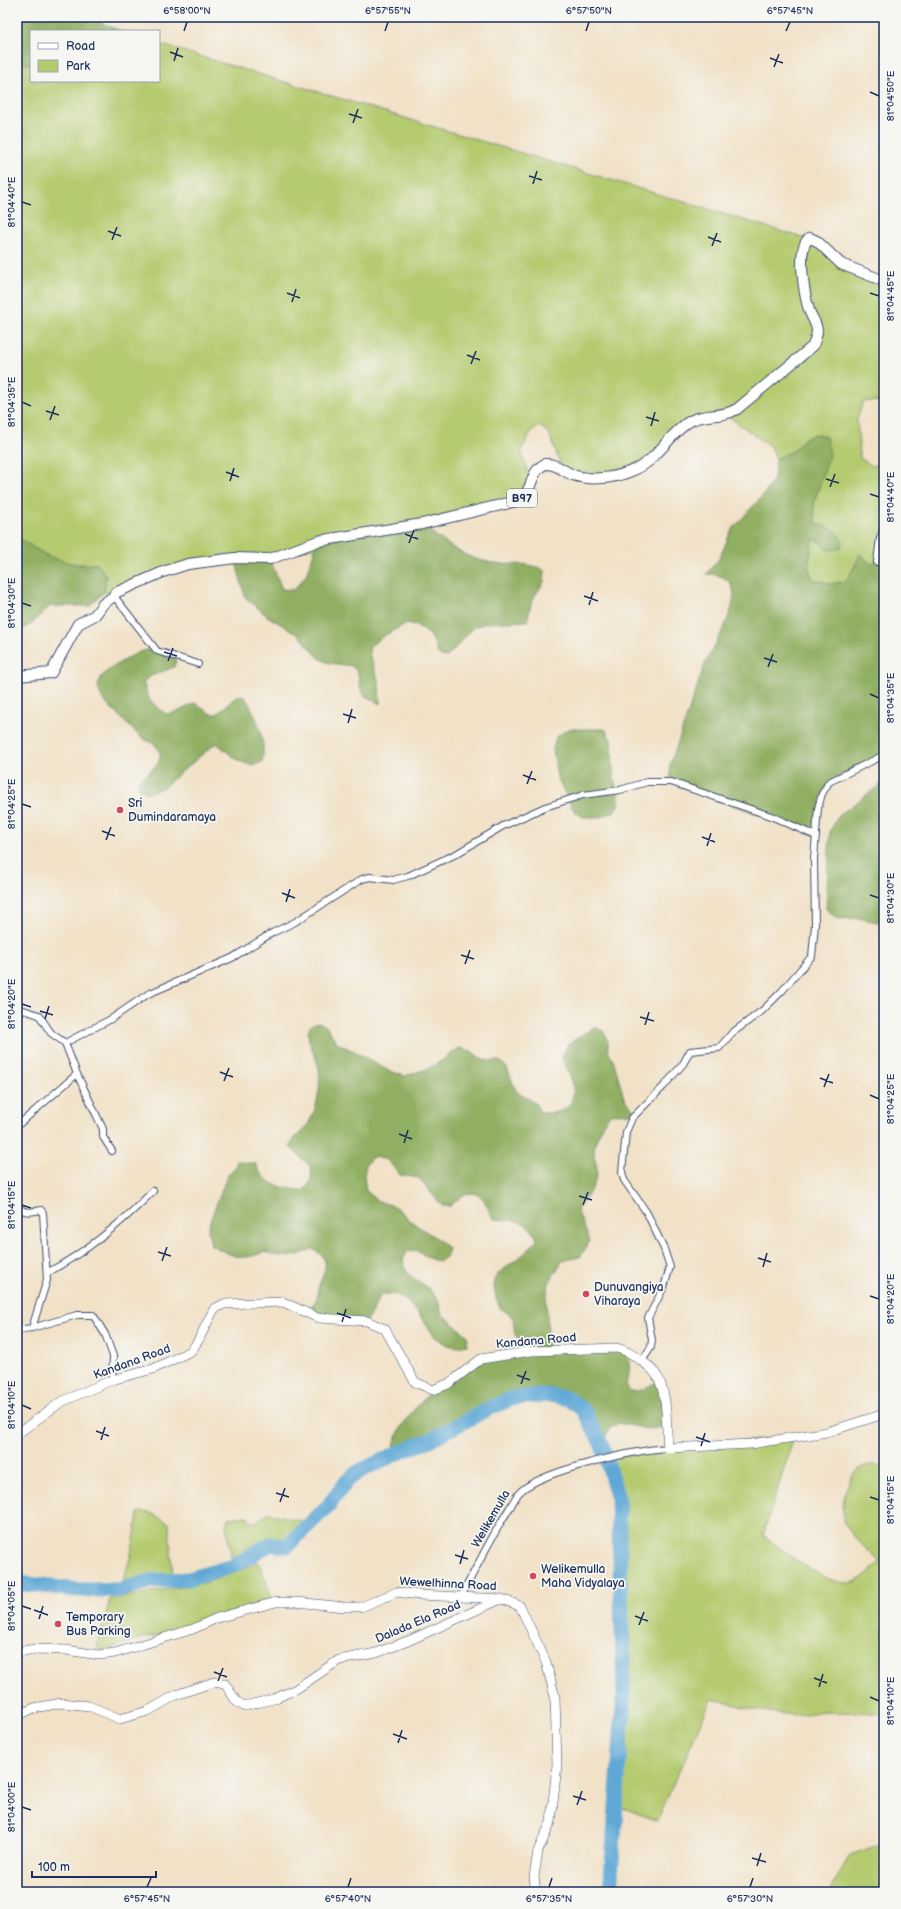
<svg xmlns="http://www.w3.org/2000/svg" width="901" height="1909" font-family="'Balsamiq Sans',sans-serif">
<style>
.green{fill:#b5cb6f;stroke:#687d66}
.forest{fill:#90af62;stroke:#566f60}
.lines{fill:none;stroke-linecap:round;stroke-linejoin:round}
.river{stroke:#5ea8d6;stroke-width:15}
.street-casing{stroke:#3b4a6e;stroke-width:8}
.secondary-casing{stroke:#3b4a6e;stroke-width:10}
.primary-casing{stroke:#3b4a6e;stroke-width:12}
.street{stroke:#fff;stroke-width:6}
.secondary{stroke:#fff;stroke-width:9}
.primary{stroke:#fff;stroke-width:10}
.ticks{fill:none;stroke:#1b2f5e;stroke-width:1.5}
.poi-dot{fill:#d1495b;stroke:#f6f6f2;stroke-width:1.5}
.labels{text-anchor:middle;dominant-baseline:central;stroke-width:3.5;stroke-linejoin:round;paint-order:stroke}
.shield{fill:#f6f6f2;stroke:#5d6b8a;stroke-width:1}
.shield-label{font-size:11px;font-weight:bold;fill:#1b2f5e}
.poi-label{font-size:12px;fill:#1b2f5e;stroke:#f6f6f2;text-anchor:start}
.street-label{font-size:12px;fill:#1b2f5e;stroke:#f6f6f2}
.neatline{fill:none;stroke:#1b2f5e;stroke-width:1.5}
.ticks-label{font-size:10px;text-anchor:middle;fill:#1b2f5e}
</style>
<rect width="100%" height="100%" fill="#f6f6f2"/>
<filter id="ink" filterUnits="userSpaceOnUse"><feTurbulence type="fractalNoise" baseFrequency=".025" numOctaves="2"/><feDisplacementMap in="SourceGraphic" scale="8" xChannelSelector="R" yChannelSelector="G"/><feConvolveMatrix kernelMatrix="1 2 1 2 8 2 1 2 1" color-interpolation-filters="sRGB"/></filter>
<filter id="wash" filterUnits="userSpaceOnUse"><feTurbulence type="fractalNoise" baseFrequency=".012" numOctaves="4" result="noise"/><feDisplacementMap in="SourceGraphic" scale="16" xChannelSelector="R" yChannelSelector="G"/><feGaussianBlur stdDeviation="0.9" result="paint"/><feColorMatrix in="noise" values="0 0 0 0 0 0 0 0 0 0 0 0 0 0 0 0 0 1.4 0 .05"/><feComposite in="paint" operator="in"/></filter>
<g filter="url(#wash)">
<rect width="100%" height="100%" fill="#f1e1c6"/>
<!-- green -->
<path class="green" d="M159 44 807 239 836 260 884 281V402L880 401 863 402 857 419 860 458 872 466 884 463V529L877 562 871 564 860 554 856 564 846 581 831 584 813 579 808 568 813 538 819 540 835 531 815 522 814 502 820 481 826 437 815 434 804 439 794 451 776 459 772 448 727 415 690 421 652 459 603 478 562 469 549 433 539 426 532 430 521 451 531 482 524 497 287 554 188 564 114 596 104 592 106 576 97 564C60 566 46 556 17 537V66L31 63V81H159Z
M794 1437 763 1535C784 1550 833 1595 859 1580 867 1575 873 1568 880 1562 871 1553 847 1533 844 1520 840 1503 847 1473 865 1466 870 1464 879 1466 884 1466V1713L825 1712 793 1715 756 1710 711 1699 657 1821 616 1805 624 1694 618 1498 606 1459 655 1449Z
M141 1512 151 1513 169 1523 173 1580 151 1581 119 1590C131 1563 134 1541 138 1513Z
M268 1513 311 1523 287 1546 270 1544 233 1566 226 1525 228 1518 248 1516 249 1520 254 1523Z
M258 1561 272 1598 180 1631 138 1639 105 1650H99L97 1647 110 1599 208 1582 252 1565Z
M884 1843V1892H829L850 1855Z"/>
<!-- forest -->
<path class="forest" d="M17 17H88L121 31H31V63L17 66Z
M815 434 826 437 830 454 814 502 815 522 835 531 843 542 840 549 827 550 819 541 813 539 808 568 813 579 831 584 846 581 856 564 860 554 871 564 877 562 884 529V755L829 782 822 794 816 836 671 782 670 765 705 664C716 639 763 575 706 574L719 559 731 531 765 493 774 479 776 459 793 451 804 439Z
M422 524C444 543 464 559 494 563 511 566 531 561 545 571L544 582 532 600 527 621 486 623 474 627 447 657C435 657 437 649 433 640 427 631 417 625 407 623L385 635 370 646 369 653 379 682 380 704 365 696 360 687 358 673 352 666 329 663 319 658 299 635 267 616 245 597 235 558 270 559 282 589 294 590 306 575 318 541Z
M17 537 47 556 77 565 97 564 106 576 104 592 89 606H50L33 623 17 632Z
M168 649 177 658 174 667 151 676 143 682 150 701 166 714 177 712 195 703 211 714H217L237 696 245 697C256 715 267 740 262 762 245 772 229 752 216 743L162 788 147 793 138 788V781C147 773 168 761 157 747 153 742 146 741 141 737 128 726 117 713 105 702 89 680 104 673 121 662 129 658 137 652 146 650 153 649 161 650 168 649Z
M568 729H605L611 740 614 778 620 802 614 812 600 817H583L574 811 557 778 553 749 556 737Z
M884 782V923L856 918 837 919 826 909 830 831 839 815Z
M319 1022 327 1027 337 1043 356 1052 387 1070 405 1076 427 1069 443 1060 450 1053 460 1048 471 1051 479 1057 489 1061H500L507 1068 516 1091 535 1103 540 1112C558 1116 575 1109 573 1088 573 1078 566 1067 562 1058L567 1045 594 1027 603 1031 608 1041V1051L614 1062 624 1098 636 1113 610 1114C604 1125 593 1140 594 1154 595 1163 599 1168 596 1178 593 1190 584 1199 577 1210L590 1241 580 1257 562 1261 549 1283 546 1299 549 1350 627 1351C630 1364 631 1372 626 1384L630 1391C646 1392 646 1385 660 1381L666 1427 647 1429 619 1423 609 1429 602 1445C594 1430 586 1406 568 1399 525 1382 470 1419 433 1438 420 1445 406 1449 393 1455 393 1416 448 1376 480 1360 491 1355 518 1353 531 1351L515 1335 513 1319 510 1314 501 1309 496 1299 494 1287 496 1276C510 1263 526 1256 537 1239 528 1218 513 1221 494 1219 489 1213 486 1201 481 1197 469 1187 458 1199 450 1206H442L419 1178 400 1175 387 1160 375 1157 371 1158 366 1165 364 1176 366 1190 377 1201 394 1206 417 1226 438 1239 449 1249 446 1257 440 1261 433 1260 415 1250 407 1252 403 1260 407 1273 428 1288 438 1300 442 1314 468 1336 467 1345 456 1347 447 1345 435 1337 417 1312 406 1300 396 1295 385 1294 380 1296 367 1321 305 1313C308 1309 315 1303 317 1298 318 1294 317 1290 319 1285 326 1269 331 1258 312 1249 292 1259 285 1258 264 1252 240 1262 233 1256 211 1245L208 1232 210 1221 227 1176 235 1169 237 1161 256 1164C265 1188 281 1186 302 1191 312 1183 312 1179 311 1167L290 1147C294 1137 298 1136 305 1128 317 1114 321 1088 319 1069 318 1057 295 1026 319 1022Z"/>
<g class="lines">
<!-- river -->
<path class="river" d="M17 1583 78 1590H119L151 1581 189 1579 233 1566 270 1544 287 1546 328 1506 347 1481 358 1472 393 1455 430 1440 490 1408 513 1398 550 1395 569 1399 584 1411 602 1445 618 1498 624 1694 610 1892"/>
</g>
</g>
<g filter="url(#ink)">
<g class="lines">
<!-- street casing -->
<g class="street-casing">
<path id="street" d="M877 562 880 538 884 529
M114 596 157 651 198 664
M17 1008 39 1015 51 1033 65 1043 77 1074 103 1129V1137L112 1151
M65 1043 111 1019 148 994 232 958 272 933 295 922 362 879 370 877 393 880 408 876 456 854 503 826 545 807 583 795 620 790 647 782H671L771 816 816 836
M17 1126 77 1074
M17 1206C25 1214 30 1212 41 1210L43 1213 47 1280 32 1328
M47 1273C87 1251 121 1224 153 1191
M17 1330 32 1328 77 1315H93L105 1334 113 1356 112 1380
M642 1361 651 1347 652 1340 648 1318 664 1287 670 1267 664 1249 647 1213 624 1180 622 1172 626 1132 632 1118 664 1086 683 1064 690 1051 719 1048 732 1033 763 1010 782 991 812 956 815 925 814 859 818 808 822 794 829 782 884 755
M461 1596C477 1567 491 1537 509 1509 513 1503 516 1495 521 1491 544 1470 636 1450 668 1448"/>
</g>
<!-- secondary casing -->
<g class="secondary-casing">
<path id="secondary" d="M17 1434 61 1402 112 1380 153 1369 191 1351 198 1341 214 1309 224 1304 283 1302 318 1318 367 1321 385 1329 415 1382 433 1390 448 1384 481 1359 532 1351 617 1348C631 1352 655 1367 660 1382 668 1402 666 1427 668 1448L751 1444 827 1432 884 1414
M17 1652 35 1649 66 1650 99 1655 115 1653 193 1629 217 1618 276 1602H296L345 1607H361L397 1592 419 1595 502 1599 520 1606 546 1662 555 1697 557 1765 551 1822 538 1851 534 1877 536 1892
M17 1716 34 1708 62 1703 89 1706 120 1719 148 1711 176 1695 214 1682 225 1684 237 1702 244 1706 274 1699 296 1689 339 1660 376 1653 408 1641 501 1599"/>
</g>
<!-- primary casing -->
<g class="primary-casing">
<path id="primary" d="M17 676 51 673 78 624 95 615 103 604 114 596 115 593 163 572 188 564 235 558 270 559 318 541 422 524 517 501C535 492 528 472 545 464 556 463 563 471 573 475 582 478 593 479 603 478 619 477 642 469 653 457 665 446 676 429 690 421 706 412 720 419 737 409L813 346C814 342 817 336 817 331 817 323 811 317 809 310 805 297 795 246 810 238L817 241 841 264 884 281"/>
</g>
<!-- street -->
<use href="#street" class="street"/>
<!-- secondary -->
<use href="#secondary" class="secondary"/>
<!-- primary -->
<use href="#primary" class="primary"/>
</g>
</g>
<!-- ticks -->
<path class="ticks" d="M184 31 187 22M385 31 388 22M586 31 589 22M786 31 790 22M170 52 183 57M770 58 783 63M174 61 178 48M774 67 779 54M870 92 879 96M349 114 362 118M353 123 358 109M529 176 542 180M533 184 537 171M22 202 31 205M108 231 121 236M708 237 721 242M112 240 117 227M712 246 717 233M287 293 300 298M870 293 879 296M292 302 296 289M467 355 480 360M471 364 476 351M22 402 31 406M46 411 59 415M646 417 659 421M50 420 55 406M651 426 655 412M226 472 239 477M826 479 839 483M230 481 234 468M830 487 835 474M870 494 879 497M405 534 418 539M409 543 414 530M584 596 598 601M22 603 31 606M589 605 593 592M164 652 177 656M764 658 777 662M168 661 173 648M768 667 773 654M870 694 879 698M343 714 356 718M348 723 352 709M523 775 536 780M527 784 532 771M22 804 31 807M102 831 115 836M702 837 715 842M106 840 111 827M707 846 711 833M282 893 295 898M870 895 879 898M286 902 290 889M461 955 474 959M465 964 470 950M22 1004 31 1007M40 1011 53 1015M640 1017 654 1021M45 1019 49 1006M645 1025 649 1012M220 1072 233 1077M820 1078 833 1083M224 1081 229 1068M824 1087 829 1074M870 1095 879 1099M399 1134 412 1139M404 1143 408 1130M579 1196 592 1200M22 1205 31 1208M583 1205 588 1192M158 1252 171 1256M758 1258 771 1262M162 1261 167 1247M763 1267 767 1253M870 1296 879 1299M337 1313 351 1318M342 1322 346 1309M517 1375 530 1380M521 1384 526 1371M22 1405 31 1409M96 1431 109 1436M696 1437 710 1442M101 1440 105 1427M701 1446 705 1433M276 1493 289 1497M870 1497 879 1500M280 1502 285 1488M455 1555 468 1559M460 1564 464 1550M22 1606 31 1609M34 1610 48 1615M635 1616 648 1621M39 1619 43 1606M639 1625 644 1612M214 1672 227 1677M814 1678 827 1683M218 1681 223 1668M819 1687 823 1674M870 1697 879 1701M393 1734 407 1739M398 1743 402 1730M573 1796 586 1800M577 1805 582 1791M22 1807 31 1810M752 1858 766 1862M757 1866 761 1853M147 1887 151 1878M348 1887 351 1878M549 1887 552 1878M750 1887 753 1878"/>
<!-- markers -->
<g class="poi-dot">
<circle cx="120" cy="810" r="4"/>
<circle cx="586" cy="1294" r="4"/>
<circle cx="533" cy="1576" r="4"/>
<circle cx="58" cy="1624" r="4"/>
</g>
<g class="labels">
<!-- shield labels -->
<rect class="shield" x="507" y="489" width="30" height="18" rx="3"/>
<g class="shield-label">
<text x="522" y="498">B97</text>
</g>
<!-- poi labels -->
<g class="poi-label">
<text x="128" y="803">Sri<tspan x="128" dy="14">Dumindaramaya</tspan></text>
<text x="594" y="1287">Dunuvangiya<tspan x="594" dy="14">Viharaya</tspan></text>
<text x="541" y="1569">Welikemulla<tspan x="541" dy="14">Maha Vidyalaya</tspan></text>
<text x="66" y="1617">Temporary<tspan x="66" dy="14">Bus Parking</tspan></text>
</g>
<!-- street labels -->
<g class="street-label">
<text transform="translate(536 1341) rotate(-5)">Kandana Road</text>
<text transform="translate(132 1362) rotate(-20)">Kandana Road</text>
<text transform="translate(491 1519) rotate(-60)">Welikemulla</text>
<text transform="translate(448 1584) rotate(3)">Wewelhinna Road</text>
<text transform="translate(418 1622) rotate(-23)">Dalada Ela Road</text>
</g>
</g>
<!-- margin -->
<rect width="901" height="1909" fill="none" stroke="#f6f6f2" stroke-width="44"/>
<!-- legend -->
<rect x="30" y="30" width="130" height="52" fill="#f6f6f2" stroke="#9ea6b7"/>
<rect x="38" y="43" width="20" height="6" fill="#ffffff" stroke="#9ea6b7"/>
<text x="66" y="50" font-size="12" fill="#1b2f5e">Road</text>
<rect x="38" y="60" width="20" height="12" fill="#b5cb6f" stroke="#9ea6b7"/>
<text x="66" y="70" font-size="12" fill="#1b2f5e">Park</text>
<!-- scale -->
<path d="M32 1871v6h124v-6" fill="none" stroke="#1b2f5e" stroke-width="2"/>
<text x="38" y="1871" font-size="12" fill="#1b2f5e" stroke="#f6f6f2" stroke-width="3" paint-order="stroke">100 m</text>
<rect x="22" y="22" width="857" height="1865" class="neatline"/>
<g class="ticks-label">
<text x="187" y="14">6°58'00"N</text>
<text x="388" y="14">6°57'55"N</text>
<text x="589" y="14">6°57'50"N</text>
<text x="790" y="14">6°57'45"N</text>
<text transform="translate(890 96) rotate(-90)" y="4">81°04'50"E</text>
<text transform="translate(11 202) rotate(-90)" y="4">81°04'40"E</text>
<text transform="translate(890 296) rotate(-90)" y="4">81°04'45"E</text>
<text transform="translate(11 402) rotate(-90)" y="4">81°04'35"E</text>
<text transform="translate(890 497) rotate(-90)" y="4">81°04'40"E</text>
<text transform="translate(11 603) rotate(-90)" y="4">81°04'30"E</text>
<text transform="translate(890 698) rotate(-90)" y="4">81°04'35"E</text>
<text transform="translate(11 804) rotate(-90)" y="4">81°04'25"E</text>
<text transform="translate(890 898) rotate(-90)" y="4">81°04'30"E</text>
<text transform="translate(11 1004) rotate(-90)" y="4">81°04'20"E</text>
<text transform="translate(890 1099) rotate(-90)" y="4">81°04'25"E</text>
<text transform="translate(11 1205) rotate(-90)" y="4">81°04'15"E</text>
<text transform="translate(890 1299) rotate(-90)" y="4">81°04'20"E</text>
<text transform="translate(11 1405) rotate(-90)" y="4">81°04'10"E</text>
<text transform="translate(890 1500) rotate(-90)" y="4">81°04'15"E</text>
<text transform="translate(11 1606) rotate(-90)" y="4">81°04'05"E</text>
<text transform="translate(890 1701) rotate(-90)" y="4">81°04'10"E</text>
<text transform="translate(11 1807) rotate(-90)" y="4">81°04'00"E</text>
<text x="147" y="1902">6°57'45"N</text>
<text x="348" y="1902">6°57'40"N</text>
<text x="549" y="1902">6°57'35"N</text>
<text x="750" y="1902">6°57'30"N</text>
</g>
</svg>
